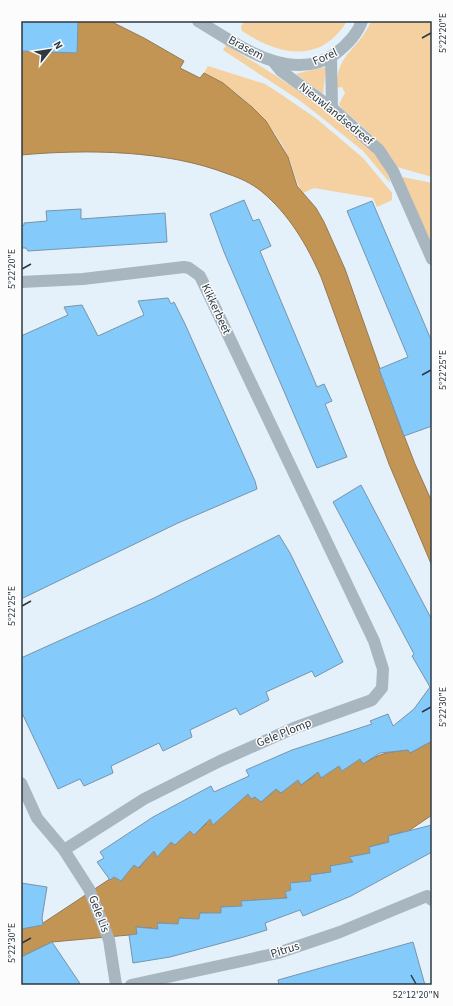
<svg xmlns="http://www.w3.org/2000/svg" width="453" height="1006" font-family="'Source Sans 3',sans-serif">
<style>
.green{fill:#f5d0a0}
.water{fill:#c39554;stroke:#96794f}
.building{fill:#84cafb;stroke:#7795ab}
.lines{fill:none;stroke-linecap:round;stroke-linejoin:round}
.minor{stroke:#a8b6c0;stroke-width:12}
.ticks{fill:none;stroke:#2c3842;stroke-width:1.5}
.labels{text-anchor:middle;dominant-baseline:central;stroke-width:3;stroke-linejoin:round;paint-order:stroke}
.street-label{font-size:12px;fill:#2c3842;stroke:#fcfcfc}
.neatline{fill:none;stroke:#2c3842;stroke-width:1.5}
.ticks-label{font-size:10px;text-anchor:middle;fill:#2c3842}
</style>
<rect width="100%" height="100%" fill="#e4f0fa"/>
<!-- green -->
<path class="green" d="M245 21H347C320 65 279 55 242 31L241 26Z
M371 21H432V177L397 167C383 143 364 127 342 109L339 104 345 93 342 87 337 88C336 52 359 51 371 21Z
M226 45C261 66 388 142 390 183L363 151 321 117 299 100 223 50Z
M208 66 265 84 282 95 317 119 363 158 392 193V200L377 207 373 198 314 188 303 193C295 182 294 169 288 156 270 119 240 91 204 73Z
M326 67 323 94 296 74C299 73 320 68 326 67Z
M403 177 432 183V244L402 179Z"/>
<!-- water -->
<path class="water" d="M21 21H110L144 38 184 61 180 68 200 78 204 73 223 83 252 107 266 121 288 157 297 186 316 208 324 222 345 269 398 420 415 464 432 502V566L389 464 321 277C307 245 289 214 261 191 251 183 240 178 228 174 167 150 86 149 21 155Z
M432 741V815L404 834 403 832 388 836 391 842 386 846 384 843 369 847 372 853 366 856 365 854 350 857 353 863 330 866 333 872 310 875 313 881 292 890 287 897 260 907 257 900 242 901 243 907H221L222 914 200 913 201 920 179 918 180 925 174 926 173 924 158 923V930L152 931V928L136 927 137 934 129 935 52 942 21 957V929L40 925 134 863 139 868 149 856 148 854 153 851 157 856 172 840 175 845 191 829 195 834 206 824 205 821 248 793 251 799 258 796 261 802 273 792 272 790 278 787 281 793 298 779 301 785 314 776 313 773 361 758 363 764C380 753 388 752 408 750L410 753Z"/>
<!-- building -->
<path class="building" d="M21 21H78L77 53 21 51Z
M244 200 253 221 259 219 271 246 260 251 317 387 324 384 332 401 325 404 347 457 317 468 224 252 210 214Z
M372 201 432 342V426L404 436 379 369 408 357 347 211Z
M81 209V219L165 213 167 242 28 251 26 248H21V226L24 225V223L47 221 46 211Z
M168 298 171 304 174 302 185 324 255 481 257 489 178 523 21 599V336L68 315 64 307 82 305 98 336 144 315 138 301Z
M361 485 432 620V741L410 753 408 750 380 753 363 764 360 759 342 771 339 766 321 778 318 772 301 785 298 780 281 793 276 789 261 802 255 797 251 799 248 794 213 825 210 819 194 835 190 831 175 845 171 842 157 857 154 851 138 868 134 865 121 881 114 877 110 880 97 862 104 858 100 852 153 817 211 786 214 792 249 776 246 770 292 750 372 724 370 721 388 714 393 726 414 709 430 687 412 656 414 654 397 622 333 502Z
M279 535 290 553 343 662 315 677 312 671 266 692 269 700 240 715 236 708 190 730 192 737 163 751 159 743 111 766 113 773 84 786 80 779 58 789 21 711V658L154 598Z
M432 825V852L351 896 303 916 300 910 265 923 267 930 244 937 170 957 133 963 129 935 137 934 136 927 158 929 157 923 178 924 179 918 199 919 200 913H221V907L242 906 241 901 287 898 285 892 291 890 290 883 311 881 310 875 331 872 330 866 353 862 349 857 370 853 369 847 389 842 388 836Z
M21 883 47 887 42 918 43 925 21 929Z
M52 942 81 985H21V957Z
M413 942 425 985H279L278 980Z"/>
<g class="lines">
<!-- minor -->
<path class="minor" d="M198 21C237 44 290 85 335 54 347 45 357 35 362 21
M331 57 332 108
M273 61 281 71 332 108 379 150 393 171 432 259
M21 282 83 279 184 267 189 268 200 276 374 641 383 669 382 688 372 700 294 728 220 761 144 799 64 850 37 818 21 783
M64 850 89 889 109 940 116 985
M131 985 278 953 340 932 427 896 432 900"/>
</g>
<!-- ticks -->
<path class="ticks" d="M422 38 431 33M22 269 31 264M422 375 431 370M22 606 31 601M422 712 431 707M22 943 31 938M411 975 416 984"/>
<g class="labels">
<!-- street labels -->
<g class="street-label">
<text transform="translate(246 48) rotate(28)">Brasem</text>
<text transform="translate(325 57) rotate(-24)">Forel</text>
<text transform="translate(336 114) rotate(39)">Nieuwlandsedreef</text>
<text transform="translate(216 309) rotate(65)">Kikkerbeet</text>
<text transform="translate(284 733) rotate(-22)">Gele Plomp</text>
<text transform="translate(99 914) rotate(69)">Gele Lis</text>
<text transform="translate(285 950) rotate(-17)">Pitrus</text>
</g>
</g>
<!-- border -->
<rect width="453" height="1006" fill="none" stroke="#fcfcfc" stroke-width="44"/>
<!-- north arrow -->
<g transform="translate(50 50) rotate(60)" stroke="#fcfcfc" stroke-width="3" paint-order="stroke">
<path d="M0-3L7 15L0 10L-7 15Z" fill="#2c3842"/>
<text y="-6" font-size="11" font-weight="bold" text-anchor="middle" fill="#2c3842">N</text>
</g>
<rect x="22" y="22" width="409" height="962" class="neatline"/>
<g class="ticks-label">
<text transform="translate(442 33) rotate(-90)" y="4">5°22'20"E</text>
<text transform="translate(11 269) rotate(-90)" y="4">5°22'20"E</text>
<text transform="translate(442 370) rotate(-90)" y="4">5°22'25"E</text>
<text transform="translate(11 606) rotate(-90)" y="4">5°22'25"E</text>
<text transform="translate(442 707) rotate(-90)" y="4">5°22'30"E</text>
<text transform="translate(11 943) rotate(-90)" y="4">5°22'30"E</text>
<text x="416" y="998">52°12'20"N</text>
</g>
</svg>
